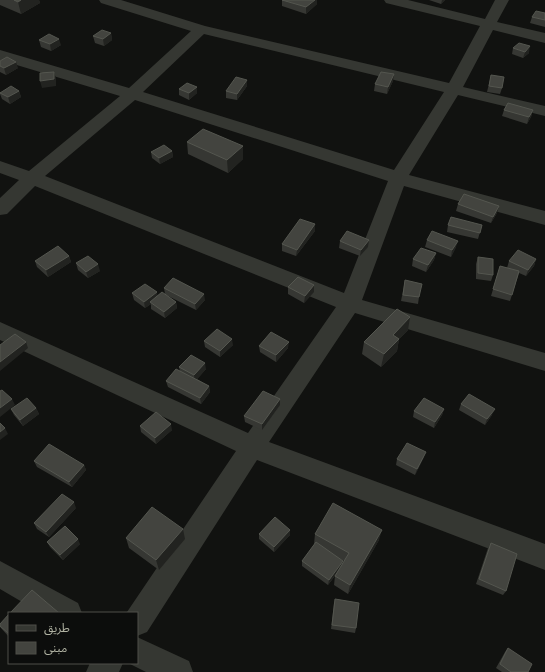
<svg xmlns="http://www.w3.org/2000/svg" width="545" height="672" font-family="Karla,'Noto Sans Arabic',sans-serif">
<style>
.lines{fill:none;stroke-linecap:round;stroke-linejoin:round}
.street{fill:#353732;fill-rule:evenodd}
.wall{fill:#363733;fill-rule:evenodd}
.shaded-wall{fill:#222320}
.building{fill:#43443f;stroke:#54564f}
</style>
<rect width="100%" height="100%" fill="#111210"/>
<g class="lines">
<!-- street -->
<path class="street" d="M99 0H121L205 26 449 83 480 26 386 3 384 0H408L485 19 495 0H509L497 22 545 33V43L493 30 463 87 545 106V116L458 95 409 175 545 211V225L404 186 362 300 545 353V371L355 313 269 442 545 544V570L257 460 147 632 137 636V613L127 612 236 451 0 340V322L248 433 336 307 35 186 7 214 0 215V198L19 180 0 173V161L29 171 120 96 0 60V50L129 88 191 31 101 3ZM204 34 444 92 394 170 143 92ZM135 100 388 181 344 293 45 176Z
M0 561 78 603 82 613H41L0 589Z
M137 637 189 661 193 672H146L128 663H137Z
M90 663H123L119 672H86Z"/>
</g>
<!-- wall -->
<path class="wall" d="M0 0H39L40 3 21 14 0 5Z
M282 0 317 4 306 14 282 6Z
M429 0H445L441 4Z
M545 13V27L530 23 532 17Z
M111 33 112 40 104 46 95 43 93 36Z
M39 40 61 45 51 51 41 47Z
M513 48 529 53 523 58 512 54Z
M0 61 18 68 6 75 0 72Z
M394 74 393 81 387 94 374 91 375 84Z
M491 75 502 88 500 94 487 92Z
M247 80V86L237 100 226 98V91Z
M197 87V93L189 100 179 95V89Z
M19 91 21 97 10 104 2 99 0 94V92Z
M504 110H533L531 117 527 124 502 116Z
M187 142 243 159 228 173 188 154Z
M172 151 173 157 160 164 152 158 151 152Z
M458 204 497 213 491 223 456 211Z
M315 224V231L296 256 282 251V244Z
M448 225H482L478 239 447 232Z
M427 240 456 247 451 257 425 247Z
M340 241 368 247 360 256 339 248Z
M436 253 434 260 426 272 412 266 413 259Z
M69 256 71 262 48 277 37 267 35 261Z
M478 257 493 275 491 281 476 279V264Z
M536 259 534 266 526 276 519 273 510 301 491 296 500 266 507 268 509 261Z
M76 263 100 271 88 278 78 270Z
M405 280 419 297 418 304 401 301Z
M288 287 314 292 304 303 288 294Z
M164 288 205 300 196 310 166 295 176 302 177 308 165 318 151 309V304L145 308 134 300 132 293 158 296 165 294Z
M410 317 408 330 399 339 397 351 381 367 362 354 364 342Z
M204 341 233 345 220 357 205 347Z
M259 346 288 348 276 362 260 352Z
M179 367 206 369 197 379 209 386 210 392 201 404 168 387 166 381 180 371Z
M461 404 492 415 485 425 459 410Z
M280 405 262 430 245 422 244 416Z
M36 408 39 414 23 426 14 415 11 409Z
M444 409 442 415 434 428 413 417 414 411Z
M140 426 172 430 156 444 141 432Z
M424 457 415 475 396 465 397 459Z
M34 461 84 465 86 470 72 487 37 467Z
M76 508 49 537 37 529 34 523Z
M259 534 290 535 274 552 259 539Z
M315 534 379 540 348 594 334 585 335 576 338 572 328 585 302 566V561L315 544H314ZM340 559 344 561 343 564Z
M126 538 185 539 159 570 129 548Z
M47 542 80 544 63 560 50 547Z
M491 543 506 591 503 595 476 584 488 548Z
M334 603 356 628 355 633 331 629Z
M9 614V637L0 627Z
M508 648 528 672H502L496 668 505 652Z"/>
<!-- shaded-wall -->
<path class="shaded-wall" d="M21 0H39L40 3 21 14 18 2Z
M315 0H317V4L306 14V7Z
M442 0H445L441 4Z
M111 33 112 40 104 46 103 39Z
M59 39 61 45 51 51 50 44Z
M530 46 529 53 523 58 525 52Z
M16 62 18 68 6 75 4 68Z
M54 72 56 78V86L42 88 40 81Z
M394 74 393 81 387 94 388 87Z
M247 80V86L237 100V94Z
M197 87V93L189 100V93Z
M19 91 21 97 10 104 8 97Z
M533 110 531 117 527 124 529 117Z
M243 146V159L228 173 227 160Z
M172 151 173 157 160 164 159 158Z
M499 206 497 213 491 223 493 217Z
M315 224V231L296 256 297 250Z
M369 240 368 247 360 256 361 250Z
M458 241 456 247 451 257 452 250Z
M436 253 434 260 426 272 428 265Z
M69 256 71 262 48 277 46 270Z
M536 259 534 266 526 276 528 270Z
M98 264 100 271 88 278 86 272Z
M314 285V292L304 303 305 296Z
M157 292 158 298 150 302 151 304 145 308 144 302Z
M204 294 205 300 196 310 195 304Z
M176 302 177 308 165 318 164 312Z
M410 317 408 330 390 347 393 335Z
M232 339 233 345 220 357V351Z
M399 339 397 351 381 367 384 354Z
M26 342 28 348 0 371V362Z
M289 342 288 348 276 362V355Z
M205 363 206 369 195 382 194 375Z
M209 386 210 392 201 404 200 398Z
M12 399 15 405 0 417V408Z
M280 399V405L262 430V424Z
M36 408 39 414 23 426 20 420Z
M444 409 442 415 434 428 435 422Z
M495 409 492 415 485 425 487 419Z
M171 424 172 430 156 444 155 438Z
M5 428 8 434 0 440V432Z
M426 452 424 457 415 475 417 469Z
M84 465 86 470 72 487 69 482Z
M74 502 76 508 49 537 46 532Z
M183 529 185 539 159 570 156 560Z
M290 530V535L274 552V547Z
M382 530 379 540 348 594 350 585Z
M78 539 80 544 63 560 60 555Z
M343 561 342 566 328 585 329 580Z"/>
<!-- building -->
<path class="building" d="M14 0H21L18 2Z
M282 0H315L306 7Z
M536 11 545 13V20L532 17Z
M102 30 111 33 103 39 93 36Z
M49 34 59 39 50 44 39 40Z
M519 43 530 46 525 52 513 48Z
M7 57 16 62 4 68 0 66V61Z
M54 72V79L40 81V73Z
M381 72 394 74 388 87 375 84Z
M491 75 504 77 502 88 489 86Z
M236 77 247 80 237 94 226 91Z
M187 83 197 87 189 93 179 89Z
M11 86 19 91 8 97 0 93Z
M508 103 533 110 529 117 504 110Z
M203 129 243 146 227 160 187 142Z
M164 145 172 151 159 158 151 152Z
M464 194 499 206 493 217 458 204Z
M451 217 482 225 480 233 448 225Z
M300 219 315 224 297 250 282 244Z
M347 231 369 240 361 250 340 241Z
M432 231 458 241 452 250 427 240Z
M58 246 69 256 46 270 35 261Z
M421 248 436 253 428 265 413 259Z
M518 250 536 259 528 270 509 261Z
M88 256 98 264 86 272 76 263Z
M478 257 493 259V275L478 273Z
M500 266 519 271 512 295 493 289Z
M298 277 314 285 305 296 288 287Z
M173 278 204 294 195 304 164 288Z
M405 280 422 284 419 297 403 295Z
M145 284 157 292 144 302 132 293Z
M162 292 176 302 164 312 150 302Z
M397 309 410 317 393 335 399 339 384 354 364 342Z
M217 329 232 339 220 351 204 341Z
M271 332 289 342 276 355 259 346Z
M15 334 26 342 0 362V345Z
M191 355 205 363 194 375 179 367Z
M176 369 209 386 200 398 166 381Z
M2 390 12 399 0 408V391Z
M263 391 280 399 262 424 244 416Z
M469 394 495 409 487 419 461 404Z
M27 398 36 408 20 420 11 409Z
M424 398 444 409 435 422 414 411Z
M156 412 171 424 155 438 140 426Z
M0 423 5 428 0 432Z
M407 443 426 452 417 469 397 459Z
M49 444 84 465 69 482 34 461Z
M62 494 74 502 46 532 34 523Z
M333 503 382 530 350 585 335 576 349 553 315 534Z
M152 507 183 529 156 560 126 538Z
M275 517 290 530 274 547 259 534Z
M65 526 78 539 60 555 47 542Z
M316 542 343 561 329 580 302 561Z
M491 543 517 554 506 591 479 579Z
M32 590 59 613H10Z
M335 599 359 603 356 628 332 625Z
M9 614V634L0 626V624Z
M508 648 532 664 528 672H511L500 664Z"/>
<!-- legend -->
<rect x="8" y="612" width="130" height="52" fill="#0c0d0c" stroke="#4e4f48"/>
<rect x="16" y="625" width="20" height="6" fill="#353732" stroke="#4e4f48"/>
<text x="44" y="632" font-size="12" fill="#b0b2a2">طريق</text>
<rect x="16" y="642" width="20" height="12" fill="#43443f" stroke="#4e4f48"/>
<text x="44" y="652" font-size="12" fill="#b0b2a2">مبنى</text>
</svg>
